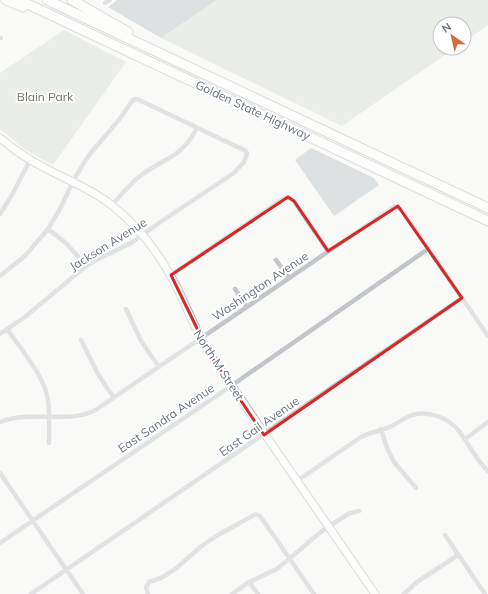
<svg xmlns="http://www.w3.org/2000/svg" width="488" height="594" font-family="Mulish,sans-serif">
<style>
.green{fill:#d9ded7}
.water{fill:#bac3c8}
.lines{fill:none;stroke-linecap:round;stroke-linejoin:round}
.canal{stroke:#bac3c8;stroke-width:4}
.secondary-casing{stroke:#b4b9be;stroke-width:9}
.highway-casing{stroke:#b5b8bc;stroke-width:11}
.street{stroke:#c2c5c9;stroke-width:4.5}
.secondary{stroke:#fff;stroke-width:7}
.highway{stroke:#fff;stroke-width:9}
.marked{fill:none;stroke:#d62828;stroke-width:3;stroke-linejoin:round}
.labels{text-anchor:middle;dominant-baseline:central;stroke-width:4;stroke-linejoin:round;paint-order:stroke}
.park-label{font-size:12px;fill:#677866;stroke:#fff}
.street-label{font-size:12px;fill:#677380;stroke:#fff}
</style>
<rect width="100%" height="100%" fill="#f9faf8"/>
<!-- green -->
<path class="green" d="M217 0H488V25L464 42V24H440V48H455L342 126 161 38Z
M64 30 126 62 53 165 24 149 0 129V73Z"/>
<!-- water -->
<path class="water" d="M117 0H217L161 38 108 7Z
M311 148 374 178 379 185 334 216 295 160Z"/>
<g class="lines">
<!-- canal -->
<path class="canal" d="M105 3 110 0"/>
<!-- secondary casing -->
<g class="secondary-casing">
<path id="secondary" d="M0 138C14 150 29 160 45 168 67 180 89 188 109 203 142 228 165 261 182 298 191 317 198 335 209 353L375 594"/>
</g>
<!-- highway casing -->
<g class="highway-casing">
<path id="highway" d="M6 0 23 7
M19 0 488 221
M47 0 488 208
M72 0 128 32"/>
</g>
<!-- street -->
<path class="street" d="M0 38H1
M112 205C121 195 130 184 140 176 165 157 181 159 197 128
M0 214 12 195 30 160
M48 229 67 244 86 266
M276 260 289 278
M171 275 283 199 288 197 294 201 328 251
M0 276 25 256 48 229 61 207 73 181 89 155 118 121 133 100 137 99 246 151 247 154 244 162 234 173 162 221 131 243 98 259 86 266 25 317 0 334
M235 289 247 307
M126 309 141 341 159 367
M7 329C20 348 45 377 48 400 50 414 49 429 49 443
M81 340 98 374 114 398
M0 422C30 410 64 424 94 411L395 206 401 209 488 336
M381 429 387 448 394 462 416 488
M465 439 488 422
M0 473 83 594
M297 481 361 437C371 432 380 431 390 427 398 423 404 418 412 415 429 410 448 418 459 431 469 444 476 460 488 471
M445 535 485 594
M0 543 231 386 428 249
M249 582 258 594
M31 594 462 298
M148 594 146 587 149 582 161 578 174 570 203 545 218 535 256 514 260 516 314 594
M232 594 249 582 277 569 322 531 348 514 359 511
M404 594 417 582 458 555"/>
<!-- secondary -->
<use href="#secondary" class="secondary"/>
<!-- highway -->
<use href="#highway" class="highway"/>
</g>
<!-- marked area -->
<path d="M0 0H488V594H0ZM288 197 294 201 328 251 398 206 462 298 264 435 209 353 171 275Z" fill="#f9faf8" fill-opacity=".55" fill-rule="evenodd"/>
<path class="marked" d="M288 197 294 201 328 251 398 206 462 298 264 435 209 353 171 275Z"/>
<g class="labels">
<!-- park labels -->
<g class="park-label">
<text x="45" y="96">Blain Park</text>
</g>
<!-- street labels -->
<g class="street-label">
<text transform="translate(253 110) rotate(25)">Golden State Highway</text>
<text transform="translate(108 244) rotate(-32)">Jackson Avenue</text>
<text transform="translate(260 286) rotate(-34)">Washington Avenue</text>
<text transform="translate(219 365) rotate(57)">North M Street</text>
<text transform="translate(166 418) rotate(-34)">East Sandra Avenue</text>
<text transform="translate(259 426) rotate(-35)">East Gail Avenue</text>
</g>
</g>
<!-- north arrow -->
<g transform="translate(452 36) rotate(326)"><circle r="19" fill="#ffffff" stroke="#c2c7cc"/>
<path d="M0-3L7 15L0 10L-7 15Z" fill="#d46b3e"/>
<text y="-6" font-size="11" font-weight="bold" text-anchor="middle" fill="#677380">N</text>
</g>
</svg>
